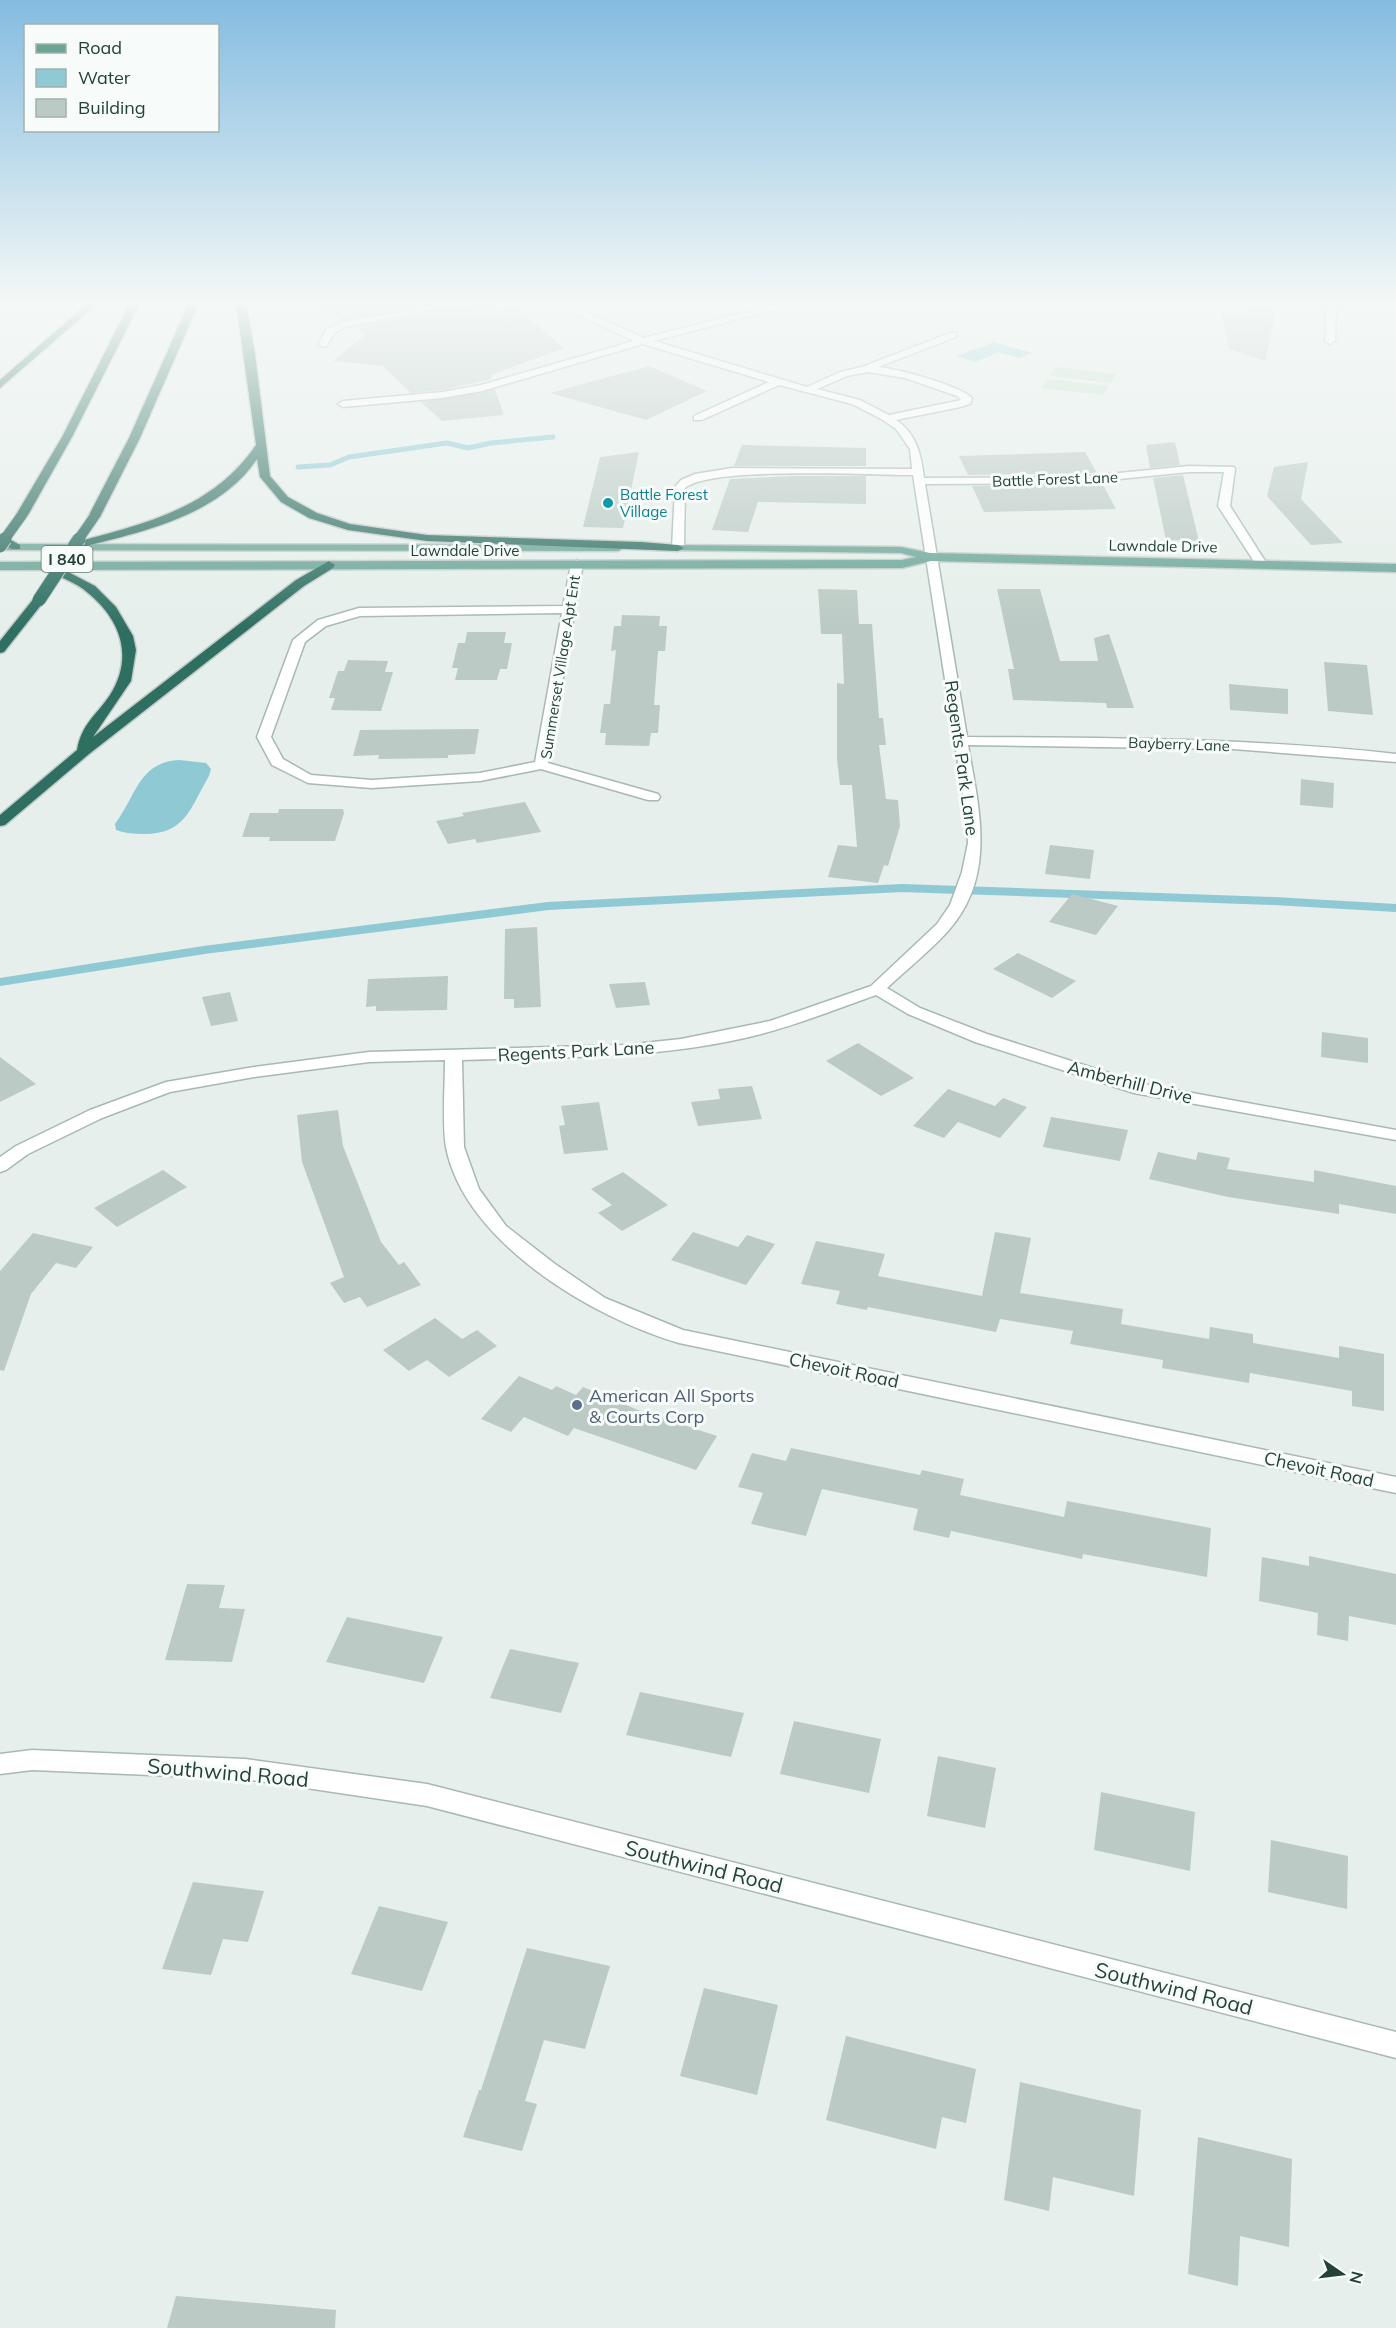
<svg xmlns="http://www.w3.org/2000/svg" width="1396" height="2328" font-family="Mulish,sans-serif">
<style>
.green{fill:#bfe0c8}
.water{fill:#8ec9d4}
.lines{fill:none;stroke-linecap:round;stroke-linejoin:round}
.stream-far1{stroke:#8ec9d4;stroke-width:5}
.stream{stroke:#8ec9d4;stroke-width:8}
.building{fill:#bbcac4}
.minor-casing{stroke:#a8b8b2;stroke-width:3}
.major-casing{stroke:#c2cac8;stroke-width:3}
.highway-casing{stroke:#c2cac8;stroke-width:3}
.minor{fill:#fff;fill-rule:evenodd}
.major{fill:#6aa596;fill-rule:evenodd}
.highway{fill:#2f6f62;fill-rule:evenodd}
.highway-bridge-far1-casing{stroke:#c2cac8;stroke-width:12;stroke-linecap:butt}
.highway-bridge-casing{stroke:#c2cac8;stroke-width:15;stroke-linecap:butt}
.highway-bridge-far1{stroke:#2f6f62;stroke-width:10}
.highway-bridge{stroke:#2f6f62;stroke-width:13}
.culture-dot{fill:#0f9aa8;stroke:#f7fbf9;stroke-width:2}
.service-dot{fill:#5c6f8a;stroke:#f7fbf9;stroke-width:2}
.labels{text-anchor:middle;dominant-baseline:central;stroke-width:6;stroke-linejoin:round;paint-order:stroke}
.far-street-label{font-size:15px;fill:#24423a;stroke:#f7fbf9}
.far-culture-label{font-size:15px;fill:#0d838f;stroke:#f7fbf9;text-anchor:start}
.shield{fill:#f7fbf9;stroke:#637a73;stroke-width:1.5}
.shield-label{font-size:16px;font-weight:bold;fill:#24423a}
.street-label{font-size:18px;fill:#24423a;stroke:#f7fbf9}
.service-label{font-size:18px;fill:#4e5e75;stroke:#f7fbf9;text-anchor:start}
.near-street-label{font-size:21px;fill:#24423a;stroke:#f7fbf9}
</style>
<rect width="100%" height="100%" fill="#e6efeb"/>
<!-- green -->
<path class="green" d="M1056 367 1116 374 1110 383 1050 376Z
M1048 379 1109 386 1103 395 1041 388Z"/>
<!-- water -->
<path class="water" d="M994 342 1032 353 1019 358 999 352 975 362 957 356Z
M179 760 206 763 211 769 209 776C190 808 186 834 144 834 134 834 125 833 116 830L115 824C136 796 139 762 179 760Z"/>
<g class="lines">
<!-- stream-far1 -->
<path class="stream-far1" d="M298 467 330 465 349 457 447 443 468 448 491 443 553 437"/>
<!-- stream -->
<path class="stream" d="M0 982 204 950 548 906 902 888 1274 901 1396 908"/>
</g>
<!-- building -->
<path class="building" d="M314 303H438L342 320Z
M469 303H491V312L517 308 564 348 491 375 492 379 442 390 411 393 383 366 333 361 366 334 355 327 467 305Z
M1252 308 1276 310 1265 361 1229 349 1221 310 1250 316Z
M649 366 707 391 646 420 550 393Z
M495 389 504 415 442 421 421 402Z
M1175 442 1180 465 1150 468 1146 445Z
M742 445 866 448V466H734Z
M639 452 623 528 583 527 600 457Z
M1085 452 1097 473 968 475 959 456Z
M1308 462 1301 499 1343 543 1311 545 1267 496 1274 467Z
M1183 475 1199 541 1166 540 1153 478Z
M793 476H866V504L758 502 748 532 712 530 730 479Z
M1102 483 1116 509 984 512 972 486Z
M818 589 857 590 859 624H872L879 718H883L886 745H879L886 799 898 800 900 826 888 866 884 865 878 883 828 877 838 845 857 847 852 785H840L837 759V683L844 684 842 634H821Z
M997 589H1040L1060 661H1098L1094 638 1109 634 1134 708H1107L1106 703 1013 700 1008 669H1014Z
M622 615 660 616 659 626H667L665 651H658L654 705H660L658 733H651L649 746 605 745 606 733H600L604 704H610L616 650 611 651 614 626H621Z
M467 632H506L504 643H512L507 669H500L497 680H455L458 668H452L458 643H465Z
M348 660 388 661 385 672H393L381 711 331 710 335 698H329L338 671H344Z
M1324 662 1367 665 1373 715 1328 711Z
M1229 684 1288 689V714L1230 710Z
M479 729 475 754 448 755V758L378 759 379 755 353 756 360 730Z
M1301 779 1334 783 1333 808 1300 805Z
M525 802 541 832 477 843 475 839 448 844 436 821 464 816 462 813Z
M279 809H343L344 813 335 841H269L270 837H242L250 813H278Z
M1050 845 1094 850 1090 879 1045 874Z
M1072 894 1118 906 1096 935 1049 922Z
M537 927 541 1007 514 1008V999H504L505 929Z
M1018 953 1076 981 1052 998 993 969Z
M448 976 447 1010 376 1011V1006L366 1007 368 979Z
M645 982 650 1005 616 1008 609 984Z
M230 992 238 1021 211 1026 202 997Z
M1322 1032 1368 1038V1063L1321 1057Z
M858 1043 914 1078 881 1096 826 1061Z
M0 1057 36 1084 0 1102Z
M752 1086 762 1119 698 1126 691 1102 720 1099 718 1089Z
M948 1089 995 1106 1003 1098 1027 1107 1000 1138 958 1122 944 1138 913 1126Z
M599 1102 608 1150 564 1154 559 1126 565 1125 561 1106Z
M338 1110 343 1146 381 1242 399 1265 404 1262 421 1285 367 1307 360 1297 344 1303 330 1283 344 1277 302 1162 297 1115Z
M1051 1117 1128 1130 1120 1161 1043 1147Z
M1158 1152 1196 1160 1198 1152 1230 1158 1227 1169 1314 1182V1170L1396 1186V1214L1339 1204V1214L1228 1197 1149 1179Z
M163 1170 187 1187 117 1227 94 1208Z
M623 1172 668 1205 622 1231 598 1213 612 1205 591 1189Z
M693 1232 738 1247 747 1235 775 1244 746 1285 671 1260Z
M995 1232 1031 1238 1020 1293 1123 1309 1121 1324 1209 1339 1210 1327 1253 1334V1343L1339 1358V1346L1384 1354V1411L1352 1406V1391L1250 1373 1249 1383 1162 1368 1163 1360 1070 1344 1073 1331 1000 1319 996 1332 868 1307 867 1310 836 1304 840 1291 801 1284 816 1241 885 1254 878 1276 982 1296Z
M33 1233 93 1247 76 1268 56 1263 31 1294 4 1371 0 1370V1271Z
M435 1318 462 1339 477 1330 497 1346 449 1377 427 1360 409 1371 383 1350Z
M519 1376 552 1390 556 1386 576 1395 583 1387 638 1410 717 1436 696 1470 574 1428 568 1436 524 1417 511 1432 481 1419Z
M791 1448 920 1475 922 1470 964 1479 960 1495 1064 1517 1067 1501 1211 1528 1207 1577 1083 1554 1082 1559 951 1531 949 1538 913 1530 918 1509 822 1489 806 1536 751 1524 763 1493 738 1487 752 1453 786 1461Z
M1309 1556 1396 1574V1625L1349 1616 1348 1641 1317 1635 1318 1613 1259 1601 1262 1557 1309 1566Z
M187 1584 225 1585 219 1608 245 1609 232 1662 165 1660Z
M347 1617 443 1637 424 1683 326 1662Z
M510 1649 579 1663 561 1713 490 1698Z
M640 1692 744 1713 731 1757 626 1735Z
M794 1721 881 1739 869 1793 780 1774Z
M938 1756 996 1768 985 1828 927 1816Z
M1101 1792 1195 1812 1190 1871 1094 1850Z
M1271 1840 1348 1856 1347 1909 1268 1892Z
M193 1882 264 1891 248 1942 223 1939 211 1975 162 1969Z
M379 1906 448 1922 422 1991 351 1974Z
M527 1948 610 1966 585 2049 544 2040 525 2101 537 2104 522 2151 463 2137 479 2090H481Z
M704 1988 778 2005 757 2095 680 2076Z
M846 2036 976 2069 966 2123 942 2117 936 2149 826 2120Z
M1020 2082 1141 2110 1134 2196 1053 2177 1049 2211 1004 2200Z
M1198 2137 1292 2159 1289 2247 1240 2236 1238 2286 1188 2274Z
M176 2296 336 2310 335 2328H167Z"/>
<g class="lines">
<!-- minor casing -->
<g class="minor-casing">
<path id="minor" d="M449 303H467L348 326 334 333 326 347 318 345 327 329 342 322Z
M554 303H565L644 338 781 303H794L793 305 654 341 807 387 840 372 862 367 950 333H956V337L878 367C898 369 959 385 972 398L970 404 960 407 896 420C917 434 921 455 924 478L1079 477 1189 466 1234 467 1235 469 1230 506 1267 564 1265 566H1257L1218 506 1224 472H1189L1079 483 925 484 967 737C1110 738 1253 738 1396 754V762L1233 749 968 745C979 809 997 876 948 931 930 951 907 969 887 988L920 1008 987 1034 1143 1084 1396 1130V1140L1134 1093 975 1042 908 1014 876 995C831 1011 787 1029 740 1039 649 1059 555 1057 462 1060L464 1147 479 1189 506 1226 555 1264 605 1298 683 1330 1396 1477V1493L679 1343C593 1318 464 1242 446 1147 442 1124 445 1085 445 1060L369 1062 254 1077 170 1092 102 1118 28 1154 6 1170 0 1172V1157L16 1146 90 1110 166 1082 254 1067 369 1052 625 1045 681 1039 770 1021 871 986 937 924 950 905 962 872 968 843 967 820 913 475C873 475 709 466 685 488L684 548 678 551 672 548 675 487 681 480 695 474 732 468 912 469 910 449 896 429 883 420 852 404 779 385 702 420H694V416L769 382 643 344 482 391 442 398 343 407 338 404 343 401 442 392 481 385 634 341ZM868 372 905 378 957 396 961 400 889 415 860 400 817 389 847 376Z
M1304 303H1396V308L1336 306 1335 341 1330 344 1325 341 1327 306H1309Z
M577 560 583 564 548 763 658 794 660 797 658 800H648L541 769 480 781 372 788 308 783 272 765 257 737 293 640 318 620 359 608 563 606 571 564ZM562 613 535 762 480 773 372 780 311 775 283 759 271 737 305 642 326 626 360 616Z
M32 1750 245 1759 427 1784 1396 2032V2058L427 1806 245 1779 32 1770 0 1774V1754Z"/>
</g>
<!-- major casing -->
<g class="major-casing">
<path id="major" d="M0 544 618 545 624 548 618 551 0 550Z
M661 545 901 547 930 553 1396 564V572L931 561 902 568 0 570V562L902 560 916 557 901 553 657 550V546Z"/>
</g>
<!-- highway casing -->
<g class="highway-casing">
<path id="highway" d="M88 303H98L0 388V380Z
M130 303H140L72 437 28 515 26 517H18L16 515 62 437Z
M189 303H199L140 438 100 517 98 519H90L88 517 129 438Z
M236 303H246L255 354 270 476 288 497 317 513 350 524 427 535 641 542 678 545 684 548 678 551 427 541 348 530 309 518 281 502 260 477 257 459C218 518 134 534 69 550L65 549V545C138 525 210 512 256 445Z
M0 534 20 545V549H12L0 542Z
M329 561 335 565 333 568 304 586 89 754 5 825 0 826V815L77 750C82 723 96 716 110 695 134 657 121 620 88 593 76 582 57 576 43 569V563H51L95 586 116 607 133 636 136 650 131 681 93 737 296 580Z
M39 596 45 600 4 652 0 653V641L35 597Z"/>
</g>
<!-- minor -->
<use href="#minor" class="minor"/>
<!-- major -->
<use href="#major" class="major"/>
<!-- highway -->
<use href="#highway" class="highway"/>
<!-- highway-bridge-far1 casing -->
<g class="highway-bridge-far1-casing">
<path id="highway-bridge-far1" d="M4 540 22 515
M78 540 94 517"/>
</g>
<!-- highway-bridge casing -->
<g class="highway-bridge-casing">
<path id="highway-bridge" d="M0 546 5 539
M39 600 79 539"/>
</g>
<!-- highway-bridge-far1 -->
<use href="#highway-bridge-far1" class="highway-bridge-far1"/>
<!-- highway-bridge -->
<use href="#highway-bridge" class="highway-bridge"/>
</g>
<!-- sky -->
<linearGradient id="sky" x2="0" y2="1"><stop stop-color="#84bce0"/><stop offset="0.48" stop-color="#f4f8f6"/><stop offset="1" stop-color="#f4f8f6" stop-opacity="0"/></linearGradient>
<rect width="1396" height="629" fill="url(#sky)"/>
<!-- markers -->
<circle class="culture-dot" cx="608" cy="503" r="6"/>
<circle class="service-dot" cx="577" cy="1405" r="6"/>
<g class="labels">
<!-- far-street labels -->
<g class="far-street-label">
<text transform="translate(1055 479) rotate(-2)">Battle Forest Lane</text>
<text transform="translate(1163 546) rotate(1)">Lawndale Drive</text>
<text x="465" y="550">Lawndale Drive</text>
<text transform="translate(560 667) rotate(-81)">Summerset Village Apt Ent</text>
<text transform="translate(1179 744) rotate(2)">Bayberry Lane</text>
</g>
<!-- far-culture labels -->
<g class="far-culture-label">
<text x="620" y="494">Battle Forest<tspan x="620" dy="17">Village</tspan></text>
</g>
<!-- shield labels -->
<rect class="shield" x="41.5" y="546" width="51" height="26" rx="4.5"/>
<g class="shield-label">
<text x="67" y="559">I 840</text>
</g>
<!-- street labels -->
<g class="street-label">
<text transform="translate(962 758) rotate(82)">Regents Park Lane</text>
<text transform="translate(576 1051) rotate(-3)">Regents Park Lane</text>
<text transform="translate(1130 1082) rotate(14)">Amberhill Drive</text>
<text transform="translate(844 1370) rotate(12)">Chevoit Road</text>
<text transform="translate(1319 1469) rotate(12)">Chevoit Road</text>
</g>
<!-- service labels -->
<g class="service-label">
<text x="589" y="1395">American All Sports<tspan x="589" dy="21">&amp; Courts Corp</tspan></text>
</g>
<!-- near-street labels -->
<g class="near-street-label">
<text transform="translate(228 1772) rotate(5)">Southwind Road</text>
<text transform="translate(704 1866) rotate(14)">Southwind Road</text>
<text transform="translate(1174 1988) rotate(14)">Southwind Road</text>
</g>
</g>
<!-- legend -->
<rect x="24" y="24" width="195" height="108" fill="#f7fbf9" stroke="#a3b1ad" stroke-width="1.5"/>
<rect x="36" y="44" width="30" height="9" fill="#6aa596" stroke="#a3b1ad" stroke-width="1.5"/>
<text x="78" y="54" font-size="18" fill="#24423a">Road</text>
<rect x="36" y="69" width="30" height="18" fill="#8ec9d4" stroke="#a3b1ad" stroke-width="1.5"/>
<text x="78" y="84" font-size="18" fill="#24423a">Water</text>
<rect x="36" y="99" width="30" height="18" fill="#bbcac4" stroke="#a3b1ad" stroke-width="1.5"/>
<text x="78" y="114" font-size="18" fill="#24423a">Building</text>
<!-- north arrow -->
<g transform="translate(1342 2274) rotate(104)" stroke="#f7fbf9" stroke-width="4.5" paint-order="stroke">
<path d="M0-4.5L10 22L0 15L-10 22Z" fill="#24423a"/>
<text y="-9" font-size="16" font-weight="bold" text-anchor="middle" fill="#24423a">N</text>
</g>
</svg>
